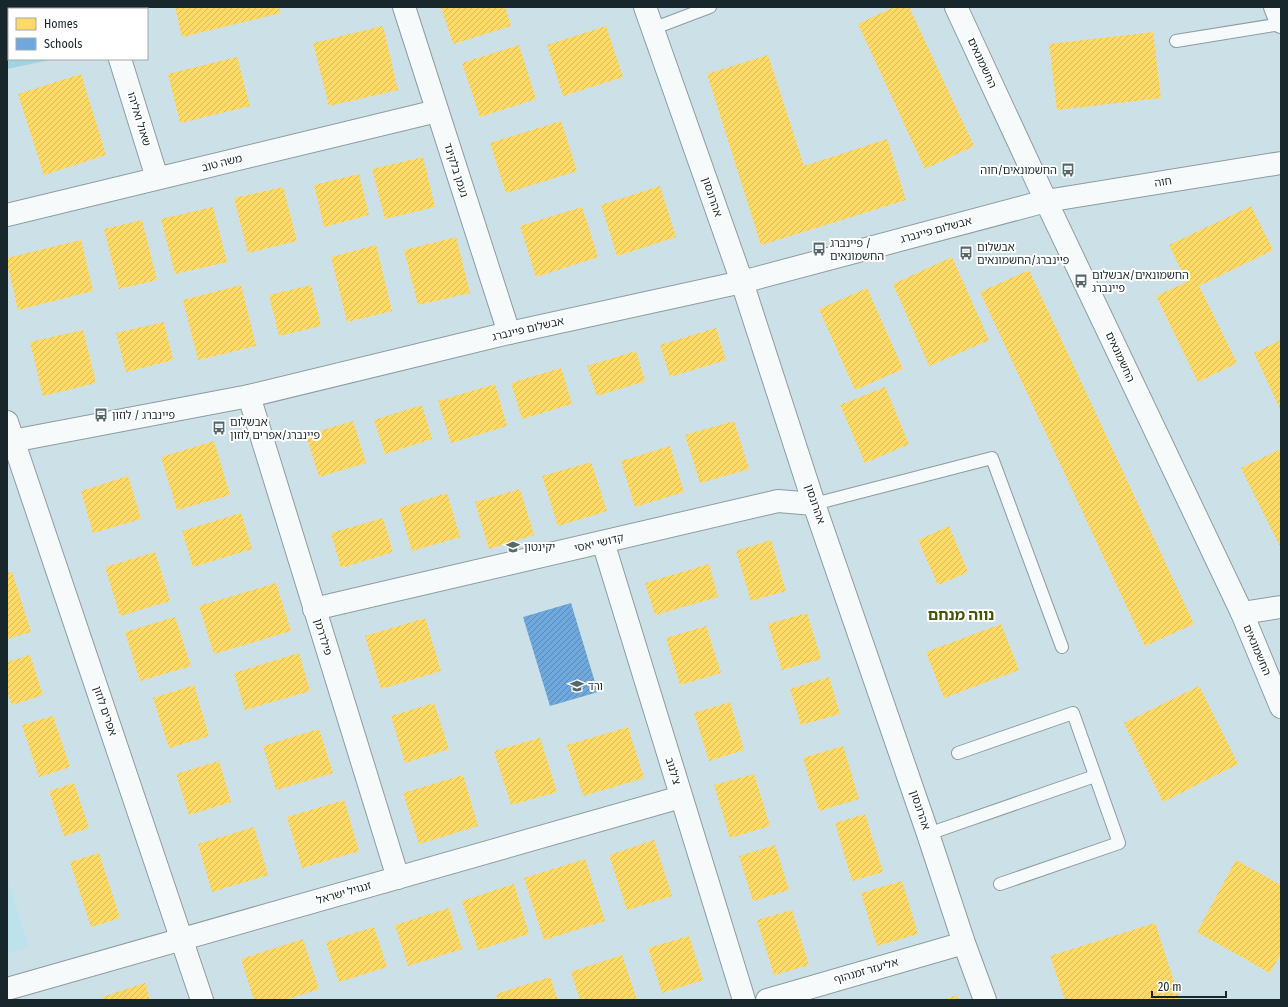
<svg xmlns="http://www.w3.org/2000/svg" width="1288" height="1007" font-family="'Fira Sans Condensed','Noto Sans Hebrew',sans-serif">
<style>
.built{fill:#bde2ec}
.green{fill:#a0d3e2}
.homes{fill:url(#homes-hatch)}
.schools{fill:url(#schools-hatch)}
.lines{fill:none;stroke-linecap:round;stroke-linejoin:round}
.service-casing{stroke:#8c9ca1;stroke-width:14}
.minor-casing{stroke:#8c9ca1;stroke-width:24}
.tertiary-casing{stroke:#8c9ca1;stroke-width:24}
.service{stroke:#f7fafb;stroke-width:12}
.minor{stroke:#f7fafb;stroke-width:22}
.tertiary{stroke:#f7fafb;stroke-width:22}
.labels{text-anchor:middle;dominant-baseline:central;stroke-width:4;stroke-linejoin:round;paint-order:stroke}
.street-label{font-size:11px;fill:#18272b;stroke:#fff}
.poi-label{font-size:11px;fill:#18272b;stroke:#fff;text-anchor:start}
.district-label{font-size:15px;font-weight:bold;fill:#435608;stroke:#fff}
</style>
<defs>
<pattern id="homes-hatch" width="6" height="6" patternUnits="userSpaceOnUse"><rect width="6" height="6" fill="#ffd966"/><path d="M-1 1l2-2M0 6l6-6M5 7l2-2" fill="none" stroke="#daba59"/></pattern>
<pattern id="schools-hatch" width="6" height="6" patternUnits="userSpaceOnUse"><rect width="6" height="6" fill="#6fa8dc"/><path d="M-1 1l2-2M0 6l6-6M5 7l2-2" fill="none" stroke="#5a89b3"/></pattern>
</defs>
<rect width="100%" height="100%" fill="#cce1e7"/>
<!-- built -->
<path class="built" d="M7 878 29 947 7 953Z"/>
<!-- green -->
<path class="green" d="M7 7H91L92 9H9V59H54L7 69Z"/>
<!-- homes -->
<path class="homes" d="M175 7H279L281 13 182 37Z
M441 7H505L511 26 453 44Z
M894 7H909L974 146 925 169 858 24Z
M383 26 398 90 329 106 313 43Z
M606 26 623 77 563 96 547 45Z
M1153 32 1161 98 1057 110 1049 44Z
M519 45 536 99 480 117 462 63Z
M768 55 804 166 887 139 906 200 761 245 707 74Z
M237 57 250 106 180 123 168 74Z
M81 74 106 155 44 175 18 94Z
M561 121 577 171 506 193 490 143Z
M423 157 435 207 385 219 372 169Z
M359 174 369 215 324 227 314 185Z
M660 186 676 237 617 256 601 205Z
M283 187 297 241 248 253 234 198Z
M1251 206 1273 250 1199 286 1237 363 1198 382 1156 296 1187 282 1169 245Z
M213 207 227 262 175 274 161 219Z
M582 207 598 257 536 277 520 226Z
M142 220 157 280 119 289 104 229Z
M456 237 470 293 418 305 404 250Z
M81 240 93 291 18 310 7 263V258Z
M376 245 392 311 347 322 331 257Z
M952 257 989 340 929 366 893 284Z
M1029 270 1194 624 1145 646 980 292Z
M241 285 256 346 198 360 183 300Z
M311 285 321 326 279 336 269 295Z
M867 288 903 369 855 390 819 309Z
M164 322 173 360 126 372 116 333Z
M716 328 726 360 670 377 660 345Z
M83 330 96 383 43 396 30 342Z
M1281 340V411L1254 353Z
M636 351 645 381 597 396 587 366Z
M561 368 572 404 522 419 511 383Z
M495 384 507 426 451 443 438 401Z
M885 387 909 444 865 463 840 405Z
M422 405 432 439 385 454 374 420Z
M353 421 366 463 319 477 306 435Z
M734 421 749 469 700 483 685 435Z
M214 441 230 495 177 510 161 457Z
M670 446 684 492 635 507 621 461Z
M1281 449V548L1241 468Z
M591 462 607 511 558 526 542 476Z
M128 476 141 519 93 533 81 491Z
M520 489 534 535 489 549 475 502Z
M447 493 460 537 412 551 399 508Z
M241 513 252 549 193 567 182 531Z
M383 518 393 552 341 568 331 533Z
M949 526 968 572 938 585 918 540Z
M771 540 786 591 751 601 736 551Z
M155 552 170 601 120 616 105 567Z
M709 564 718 597 655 615 645 583Z
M12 572 31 632 7 639V573Z
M276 583 291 631 214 654 199 606Z
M807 613 821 659 782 670 768 624Z
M175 617 191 666 140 681 125 632Z
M425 618 441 671 381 689 365 636Z
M1001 624 1019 670 944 698 926 652Z
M706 626 721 673 680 685 666 638Z
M299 653 310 691 245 710 234 673Z
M30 655 43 695 12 705 7 691V662Z
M829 677 840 714 801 725 790 689Z
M194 685 209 736 169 748 153 698Z
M1199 686 1238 764 1163 802 1124 723Z
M730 702 744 750 709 761 694 713Z
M434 703 449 749 405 763 391 716Z
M53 716 70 767 39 777 22 725Z
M628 727 644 778 583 796 567 745Z
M319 729 333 773 276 790 263 746Z
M540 738 557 792 511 805 494 751Z
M843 746 859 799 819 811 803 758Z
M219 761 231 802 189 815 176 774Z
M754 774 770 826 730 838 714 785Z
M463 775 478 826 419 844 403 793Z
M74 783 89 828 64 836 49 791Z
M344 800 359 851 302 868 287 817Z
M865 814 883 872 852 881 835 823Z
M254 827 268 875 212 892 198 844Z
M654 840 672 896 627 910 609 855Z
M775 845 789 890 753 901 739 856Z
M99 853 120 918 91 927 70 862Z
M585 859 605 921 544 940 524 878Z
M1236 860 1281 885V953L1270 973 1197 932Z
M902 881 918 934 877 946 861 893Z
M514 884 529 934 478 950 462 901Z
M449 908 462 949 408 966 395 925Z
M792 910 809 965 774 975 757 920Z
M1155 923 1180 1000H1065L1050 956Z
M374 927 387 967 339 982 326 942Z
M689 936 703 980 662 993 648 948Z
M303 939 319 989 285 1000H254L241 959Z
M622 955 637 1000H580L571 972Z
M550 977 558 1000H498L496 994Z
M145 983 150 1000H103L102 997Z
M957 995 958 1000H942Z"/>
<!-- schools -->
<path class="schools" d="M571 603 598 692 550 706 523 617Z"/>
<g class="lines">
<!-- service casing -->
<g class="service-casing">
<path id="service" d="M652 29 710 7
M1176 41 1281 24
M814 504 992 458 1062 647
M958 753 1073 713 1119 843 1000 884
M928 834 1095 776"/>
</g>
<!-- minor casing -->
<g class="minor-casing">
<path id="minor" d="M105 7V9
M404 7 509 333
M645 7 742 282 814 504 928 834 964 943 985 1000
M1275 7 1281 22
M120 59 157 178
M7 215 437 111
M249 396 398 878
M603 542 744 1000
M314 609 778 501 814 504
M1242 613 1281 607
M7 989 681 797
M767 1000 964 943"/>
</g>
<!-- tertiary casing -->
<g class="tertiary-casing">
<path id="tertiary" d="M956 7 1046 201 1242 613 1281 707
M7 422 202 1000
M7 442 249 396 509 333 742 282 1046 201 1281 163"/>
</g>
<!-- service -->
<use href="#service" class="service"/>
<!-- minor -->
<use href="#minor" class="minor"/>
<!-- tertiary -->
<use href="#tertiary" class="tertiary"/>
</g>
<!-- icons -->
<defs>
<g id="bus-bare" transform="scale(1.08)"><path d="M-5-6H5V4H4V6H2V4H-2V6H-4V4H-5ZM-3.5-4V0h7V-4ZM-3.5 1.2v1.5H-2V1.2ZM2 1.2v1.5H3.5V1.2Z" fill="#57686d" stroke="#fff" stroke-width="2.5" paint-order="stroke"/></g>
<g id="school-bare" transform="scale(1.08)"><path d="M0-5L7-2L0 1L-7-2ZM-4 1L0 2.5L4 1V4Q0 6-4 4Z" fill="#57686d" stroke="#fff" stroke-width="2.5" paint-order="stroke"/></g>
</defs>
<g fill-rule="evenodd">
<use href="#bus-bare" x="1068" y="170"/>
<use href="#bus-bare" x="819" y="249"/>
<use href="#bus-bare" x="966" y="253"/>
<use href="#bus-bare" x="1081" y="281"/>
<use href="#bus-bare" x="101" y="415"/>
<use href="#bus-bare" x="219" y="428"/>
<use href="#school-bare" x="513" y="547"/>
<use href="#school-bare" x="577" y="686"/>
</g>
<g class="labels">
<!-- street labels -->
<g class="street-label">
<text transform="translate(982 63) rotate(65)">החשמונאים</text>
<text transform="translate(139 119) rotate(73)">שאול ואליהו</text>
<text transform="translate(222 163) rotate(-14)">משה טוב</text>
<text transform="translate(456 170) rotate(72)">נעמן בלקינד</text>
<text transform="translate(1163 182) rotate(-9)">חוה</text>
<text transform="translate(712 197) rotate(71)">אהרונסון</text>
<text transform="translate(936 230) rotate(-15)">אבשלום פיינברג</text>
<text transform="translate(528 329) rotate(-13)">אבשלום פיינברג</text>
<text transform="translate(1120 357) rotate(65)">החשמונאים</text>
<text transform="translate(815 504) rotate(71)">אהרונסון</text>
<text transform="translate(599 543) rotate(-13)">קדושי יאסי</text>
<text transform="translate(323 637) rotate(73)">פילדרמן</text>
<text transform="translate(1257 650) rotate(67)">החשמונאים</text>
<text transform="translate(105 711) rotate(71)">אפרים לוזון</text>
<text transform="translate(673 771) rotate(73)">צ'לנוב</text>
<text transform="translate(920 810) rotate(71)">אהרונסון</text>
<text transform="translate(344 893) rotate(-16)">זנגויל ישראל</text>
<text transform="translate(866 971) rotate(-16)">אליעזר זמנהוף</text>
</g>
<!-- poi labels -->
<g class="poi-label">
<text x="1057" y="170" text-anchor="end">החשמונאים/חוה</text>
<text x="830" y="243">פיינברג /<tspan x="830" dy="13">החשמונאים</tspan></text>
<text x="977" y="247">אבשלום<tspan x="977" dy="13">פיינברג/החשמונאים</tspan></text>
<text x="1092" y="275">החשמונאים/אבשלום<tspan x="1092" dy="13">פיינברג</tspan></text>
<text x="112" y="415">פיינברג / לוזון</text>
<text x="230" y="422">אבשלום<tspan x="230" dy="13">פיינברג/אפרים לוזון</tspan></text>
<text x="524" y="547">יקינטון</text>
<text x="588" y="686">ורד</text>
</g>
<!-- district labels -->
<g class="district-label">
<text x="961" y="615">נווה מנחם</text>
</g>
</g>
<!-- border -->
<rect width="1288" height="1007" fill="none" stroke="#18272b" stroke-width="16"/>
<!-- legend -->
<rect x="8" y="8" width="140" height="52" fill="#ffffff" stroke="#a3a9aa"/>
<rect x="16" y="18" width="20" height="12" fill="#ffd966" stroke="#a3a9aa"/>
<text x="44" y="28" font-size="12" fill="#18272b">Homes</text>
<rect x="16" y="38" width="20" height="12" fill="#6fa8dc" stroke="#a3a9aa"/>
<text x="44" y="48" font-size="12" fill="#18272b">Schools</text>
<!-- scale -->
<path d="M1152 991v6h74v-6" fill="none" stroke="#18272b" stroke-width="2"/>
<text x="1158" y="991" font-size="12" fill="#18272b" stroke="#ffffff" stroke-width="3" paint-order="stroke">20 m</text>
</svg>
